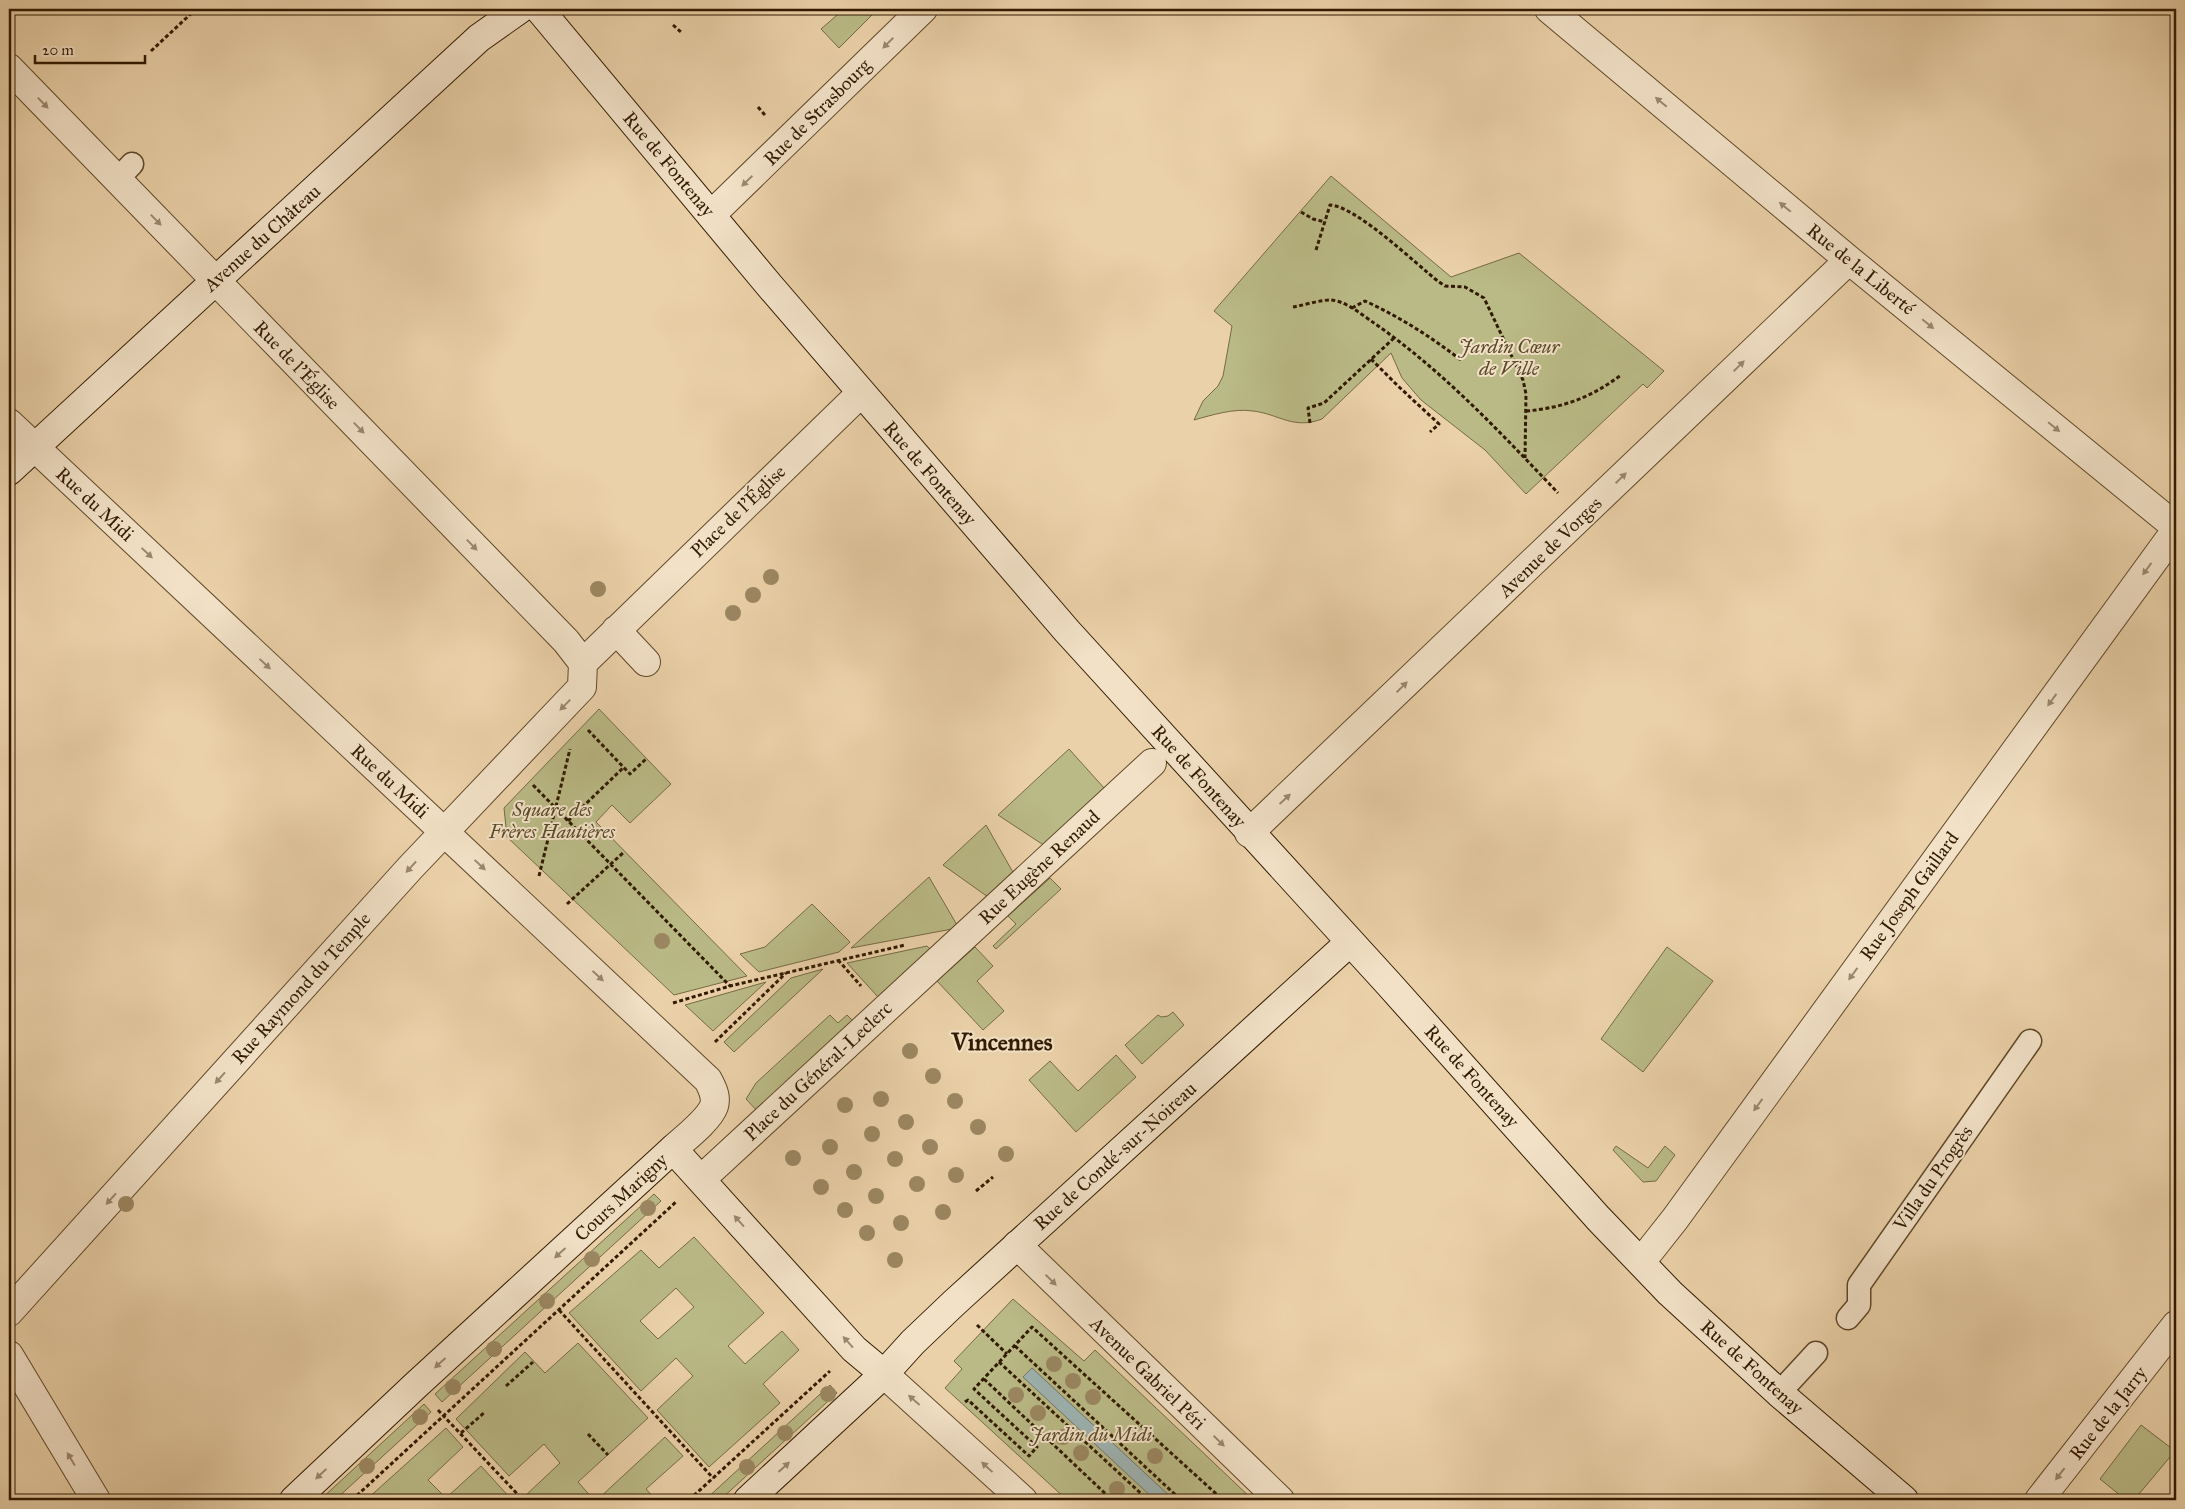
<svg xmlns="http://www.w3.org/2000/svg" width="2185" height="1509" font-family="'IM FELL Great Primer',serif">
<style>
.green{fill:#baba86;stroke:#766a43;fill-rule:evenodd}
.water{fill:#9eb4b4;stroke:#72766c}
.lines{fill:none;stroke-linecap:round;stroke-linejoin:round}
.lane-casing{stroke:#60482a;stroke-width:25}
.street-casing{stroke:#60482a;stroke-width:30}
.secondary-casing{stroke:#311a00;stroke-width:30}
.path{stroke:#311a00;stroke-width:3;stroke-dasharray:4 2.5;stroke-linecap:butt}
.lane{stroke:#f2e1c7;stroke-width:22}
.street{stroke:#f2e1c7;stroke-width:28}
.secondary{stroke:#f2e1c7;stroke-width:28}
.tree{fill:#9b8762}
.oneway{fill:#9b876d}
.labels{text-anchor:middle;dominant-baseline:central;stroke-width:4;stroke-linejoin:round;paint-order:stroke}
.street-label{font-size:19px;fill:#311a00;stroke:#f2e1c7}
.park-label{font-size:19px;font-style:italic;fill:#5a4a28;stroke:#f2e1c7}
.district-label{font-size:24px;font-weight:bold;fill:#311a00;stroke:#f2e1c7}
</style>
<rect width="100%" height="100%" fill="#ebd1a9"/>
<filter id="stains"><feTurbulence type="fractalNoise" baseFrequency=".004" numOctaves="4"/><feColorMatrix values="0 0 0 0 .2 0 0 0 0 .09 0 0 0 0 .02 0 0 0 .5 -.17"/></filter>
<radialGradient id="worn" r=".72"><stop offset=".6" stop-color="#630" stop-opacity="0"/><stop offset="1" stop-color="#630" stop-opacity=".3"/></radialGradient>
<!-- green -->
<path class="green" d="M844 9H878L839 48 821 29Z
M1331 176 1451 277 1519 253 1664 371 1647 388 1643 384 1526 494 1485 450 1421 400 1402 378 1391 353 1322 419C1293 430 1279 414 1253 411 1234 408 1212 415 1194 420L1203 401 1218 386 1223 376 1232 326 1214 311Z
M599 709 671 784 630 823 612 805 596 822 747 976 674 995 507 837 504 808Z
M1069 749 1105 789 1045 846 998 815Z
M986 825 1014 874 988 897 943 865Z
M929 877 957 925 952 929 851 948Z
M1050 878 1061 889 996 949 993 946 1016 924 1008 916Z
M812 904 850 942 839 952 759 972 740 954 765 947Z
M927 946 930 949 878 997 847 963Z
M975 947 993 966 977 981 1004 1011 983 1030 937 981Z
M1667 947 1713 981 1643 1072 1601 1039Z
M823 969 734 1052 724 1042 791 978Z
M766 982 713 1031 685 1005Z
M1173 1012 1184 1025 1142 1064 1125 1045 1158 1015 1161 1017 1168 1016Z
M830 1015 838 1023 847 1015 855 1023 759 1113 746 1099 756 1083Z
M1116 1055 1136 1077 1076 1132 1029 1080 1050 1061 1078 1091Z
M1616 1146 1648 1168 1665 1146 1675 1155 1656 1181 1643 1182 1613 1150Z
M654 1194 661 1201 442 1402 435 1394Z
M694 1237 764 1313 728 1346 745 1364 782 1331 799 1350 763 1384 780 1403 709 1467 657 1410 693 1376 676 1358 641 1391 569 1313 641 1250 659 1268ZM676 1288 694 1307 658 1339 640 1321Z
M1013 1299 1084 1361 1095 1350 1253 1500H1067L945 1388 962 1369 954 1361Z
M578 1343 648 1418 578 1482 594 1500H529L525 1496 560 1463 544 1444 509 1476 456 1419 525 1352 545 1373Z
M830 1385 837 1393 720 1500H705Z
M424 1404 431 1412 335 1500H320Z
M2141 1425 2175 1451 2134 1500H2126L2100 1479Z
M446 1428 463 1447 428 1480 446 1498 481 1466 512 1500H366Z
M665 1437 683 1456 646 1489 656 1500H597Z"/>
<!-- water -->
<path class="water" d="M1032 1368 1174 1500H1155L1023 1377Z"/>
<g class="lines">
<!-- lane casing -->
<g class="lane-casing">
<path id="lane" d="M117 180 132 164
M1848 1318 1859 1305V1285L2030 1041
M1779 1393 1816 1353"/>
</g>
<!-- street casing -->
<g class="street-casing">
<path id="street" d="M1549 9 1849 260 2176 527
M9 68 566 641 583 663
M711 215 923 9
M9 423 708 1080C712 1088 717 1096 714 1106 709 1120 684 1139 673 1149
M616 630 646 662
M583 663 861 393
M1249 833 1849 260
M709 1172 1152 763
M1017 1245 1280 1500
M1641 1262 1675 1219 2176 530
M9 1312 410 868 582 687 583 663
M9 1355 96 1500
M884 1374 1023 1500
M2039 1500 2176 1325"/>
</g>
<!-- secondary casing -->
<g class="secondary-casing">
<path id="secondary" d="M539 9 769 285 1067 631 1388 983 1598 1218 1670 1293 1779 1393 1904 1500
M9 471 479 38 520 9
M294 1500 416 1385 673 1149 854 1349 884 1374
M748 1500 884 1374 913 1342 954 1303 1350 942"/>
</g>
<!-- path -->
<path class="path" d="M673 25 682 33
M151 51 196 9
M758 107 765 115
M1301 212 1313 219 1325 222
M1316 250 1330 205C1356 206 1416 264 1439 282L1445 286 1465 287 1484 298 1523 380 1526 394 1525 458
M1293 307C1305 305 1319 300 1331 300 1346 301 1362 315 1374 323 1443 371 1500 432 1558 493
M1352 308 1365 301C1400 317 1431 337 1461 360
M1371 359 1398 386 1439 424 1430 432
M1526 411C1563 408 1592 397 1621 375
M1310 423 1308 408 1324 403 1394 338
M588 730 630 774 647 758
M533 785 730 986
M568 821 623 768
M539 876 570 749
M567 904 624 852
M838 960 861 986
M673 1003 730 986 905 945
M715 1042 786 973
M976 1191 993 1177
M559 1310 713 1478
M977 1325 1007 1354
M1015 1346 1181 1500
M999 1362 1148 1500
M984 1379 1112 1500
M506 1386 533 1362
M965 1402 968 1400 1029 1456 1037 1447 974 1389 1032 1327 1223 1500
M438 1410 523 1500
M461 1433 485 1412
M588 1434 608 1455
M352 1500 677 1201
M689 1500 830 1371"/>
<!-- lane -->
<use href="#lane" class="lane"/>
<!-- street -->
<use href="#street" class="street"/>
<!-- secondary -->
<use href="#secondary" class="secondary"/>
</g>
<!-- trees -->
<g class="tree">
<circle cx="771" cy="577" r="8"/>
<circle cx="598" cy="589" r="8"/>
<circle cx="753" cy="595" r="8"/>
<circle cx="733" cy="613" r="8"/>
<circle cx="662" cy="941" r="8"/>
<circle cx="910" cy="1051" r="8"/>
<circle cx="933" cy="1076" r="8"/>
<circle cx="881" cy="1099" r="8"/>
<circle cx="955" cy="1101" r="8"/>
<circle cx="845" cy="1105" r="8"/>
<circle cx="906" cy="1122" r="8"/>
<circle cx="978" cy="1127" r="8"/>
<circle cx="872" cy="1134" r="8"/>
<circle cx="830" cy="1147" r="8"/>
<circle cx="930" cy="1147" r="8"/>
<circle cx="1006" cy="1154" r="8"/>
<circle cx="793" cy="1158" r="8"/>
<circle cx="895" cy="1159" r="8"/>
<circle cx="854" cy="1172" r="8"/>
<circle cx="956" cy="1175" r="8"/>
<circle cx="917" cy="1184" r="8"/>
<circle cx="821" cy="1187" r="8"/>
<circle cx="876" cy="1196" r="8"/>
<circle cx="126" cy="1204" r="8"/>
<circle cx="648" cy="1208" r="8"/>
<circle cx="845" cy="1210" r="8"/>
<circle cx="943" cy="1212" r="8"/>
<circle cx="901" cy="1223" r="8"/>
<circle cx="867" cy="1233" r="8"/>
<circle cx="592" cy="1259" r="8"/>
<circle cx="895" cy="1260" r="8"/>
<circle cx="547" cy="1301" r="8"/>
<circle cx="494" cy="1349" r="8"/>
<circle cx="1054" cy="1364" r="8"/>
<circle cx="1073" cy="1381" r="8"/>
<circle cx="453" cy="1387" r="8"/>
<circle cx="828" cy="1394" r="8"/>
<circle cx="1016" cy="1395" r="8"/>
<circle cx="1093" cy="1397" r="8"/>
<circle cx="1038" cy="1413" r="8"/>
<circle cx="420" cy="1417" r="8"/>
<circle cx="785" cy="1433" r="8"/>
<circle cx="1063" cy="1437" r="8"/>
<circle cx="1081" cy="1453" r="8"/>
<circle cx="1155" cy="1456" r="8"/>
<circle cx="367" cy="1466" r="8"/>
<circle cx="747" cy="1467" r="8"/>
<circle cx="1117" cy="1489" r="8"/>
</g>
<!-- one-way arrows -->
<defs><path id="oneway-solid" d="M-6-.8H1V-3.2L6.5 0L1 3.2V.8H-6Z" transform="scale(1.25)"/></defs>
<g class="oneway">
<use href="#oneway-solid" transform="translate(888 43) rotate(135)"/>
<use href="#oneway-solid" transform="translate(1661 102) rotate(-140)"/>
<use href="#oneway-solid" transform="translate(43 103) rotate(46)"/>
<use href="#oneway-solid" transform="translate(747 181) rotate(136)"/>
<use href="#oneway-solid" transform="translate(1785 207) rotate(-140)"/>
<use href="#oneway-solid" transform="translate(156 220) rotate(46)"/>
<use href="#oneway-solid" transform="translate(1928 324) rotate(39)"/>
<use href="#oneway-solid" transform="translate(1739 366) rotate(-44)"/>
<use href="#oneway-solid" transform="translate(2054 427) rotate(39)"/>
<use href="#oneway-solid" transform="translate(359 428) rotate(46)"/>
<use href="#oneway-solid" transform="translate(1621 478) rotate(-44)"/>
<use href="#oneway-solid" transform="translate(472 545) rotate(46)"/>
<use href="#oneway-solid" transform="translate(147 553) rotate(43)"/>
<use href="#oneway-solid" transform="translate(2147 569) rotate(126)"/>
<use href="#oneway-solid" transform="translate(265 664) rotate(43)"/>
<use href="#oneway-solid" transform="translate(1402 687) rotate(-44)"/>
<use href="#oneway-solid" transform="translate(2052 700) rotate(126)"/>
<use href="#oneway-solid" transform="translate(565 705) rotate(134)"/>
<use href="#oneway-solid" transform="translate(1285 799) rotate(-43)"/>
<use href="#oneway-solid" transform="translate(480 865) rotate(43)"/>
<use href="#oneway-solid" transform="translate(411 867) rotate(133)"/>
<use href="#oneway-solid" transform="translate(1853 974) rotate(126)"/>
<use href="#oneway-solid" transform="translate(598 976) rotate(43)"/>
<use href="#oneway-solid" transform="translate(220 1078) rotate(132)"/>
<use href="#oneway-solid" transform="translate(1758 1105) rotate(126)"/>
<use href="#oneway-solid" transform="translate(111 1199) rotate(132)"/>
<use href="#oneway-solid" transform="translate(739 1221) rotate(-132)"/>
<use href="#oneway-solid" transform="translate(560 1253) rotate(138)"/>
<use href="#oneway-solid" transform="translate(1051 1280) rotate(44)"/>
<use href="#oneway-solid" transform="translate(848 1342) rotate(-132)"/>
<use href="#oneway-solid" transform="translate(440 1363) rotate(138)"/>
<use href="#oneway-solid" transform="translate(914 1400) rotate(-139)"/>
<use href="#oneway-solid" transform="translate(1219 1441) rotate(44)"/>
<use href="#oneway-solid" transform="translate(71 1459) rotate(-121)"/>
<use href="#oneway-solid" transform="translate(784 1467) rotate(-42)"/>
<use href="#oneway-solid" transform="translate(987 1467) rotate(-137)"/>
<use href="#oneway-solid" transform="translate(321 1474) rotate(137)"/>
<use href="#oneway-solid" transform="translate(2060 1474) rotate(128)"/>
</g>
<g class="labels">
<!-- street labels -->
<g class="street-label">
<text transform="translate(817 112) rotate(-45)">Rue de Strasbourg</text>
<text transform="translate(669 164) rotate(50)">Rue de Fontenay</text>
<text transform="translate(262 238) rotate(-42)">Avenue du Château</text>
<text transform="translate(1861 269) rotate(39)">Rue de la Liberté</text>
<text transform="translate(297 365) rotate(46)">Rue de l'Église</text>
<text transform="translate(930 473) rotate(49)">Rue de Fontenay</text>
<text transform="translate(95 504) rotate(43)">Rue du Midi</text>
<text transform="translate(738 511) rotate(-44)">Place de l'Église</text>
<text transform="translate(1550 547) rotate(-44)">Avenue de Vorges</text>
<text transform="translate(1199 776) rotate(48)">Rue de Fontenay</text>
<text transform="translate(390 781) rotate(43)">Rue du Midi</text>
<text transform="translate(1039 867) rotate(-43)">Rue Eugène Renaud</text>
<text transform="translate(1909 896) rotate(-54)">Rue Joseph Gaillard</text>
<text transform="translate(301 988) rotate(-48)">Rue Raymond du Temple</text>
<text transform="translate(818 1071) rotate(-43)">Place du Général-Leclerc</text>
<text transform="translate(1472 1076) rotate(48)">Rue de Fontenay</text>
<text transform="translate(1115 1156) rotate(-42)">Rue de Condé-sur-Noireau</text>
<text transform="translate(1933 1178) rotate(-55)">Villa du Progrès</text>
<text transform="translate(621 1197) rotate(-43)">Cours Marigny</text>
<text transform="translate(1752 1367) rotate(42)">Rue de Fontenay</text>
<text transform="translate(1148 1373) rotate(44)">Avenue Gabriel Péri</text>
<text transform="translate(2108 1413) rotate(-52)">Rue de la Jarry</text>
</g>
<!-- park labels -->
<g class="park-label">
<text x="1509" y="346">Jardin Cœur<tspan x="1509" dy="22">de Ville</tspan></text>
<text x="552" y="809">Square des<tspan x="552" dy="22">Frères Hautières</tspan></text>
<text x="1091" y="1434">Jardin du Midi</text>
</g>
<!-- district labels -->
<g class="district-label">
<text x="1002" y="1042">Vincennes</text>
</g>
</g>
<!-- margin -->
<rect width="2185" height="1509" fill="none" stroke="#ebd1a9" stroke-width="30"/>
<rect x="10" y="10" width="2165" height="1489" fill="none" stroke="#311a00" stroke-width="2.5"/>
<rect x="15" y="15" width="2155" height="1479" fill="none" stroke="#311a00"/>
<!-- scale -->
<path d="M35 55v8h110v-8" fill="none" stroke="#311a00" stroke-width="2.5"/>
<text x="42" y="55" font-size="15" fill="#311a00" stroke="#f2e1c7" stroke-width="4" paint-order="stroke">20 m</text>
<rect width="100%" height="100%" filter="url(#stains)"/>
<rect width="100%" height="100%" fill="url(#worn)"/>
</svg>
